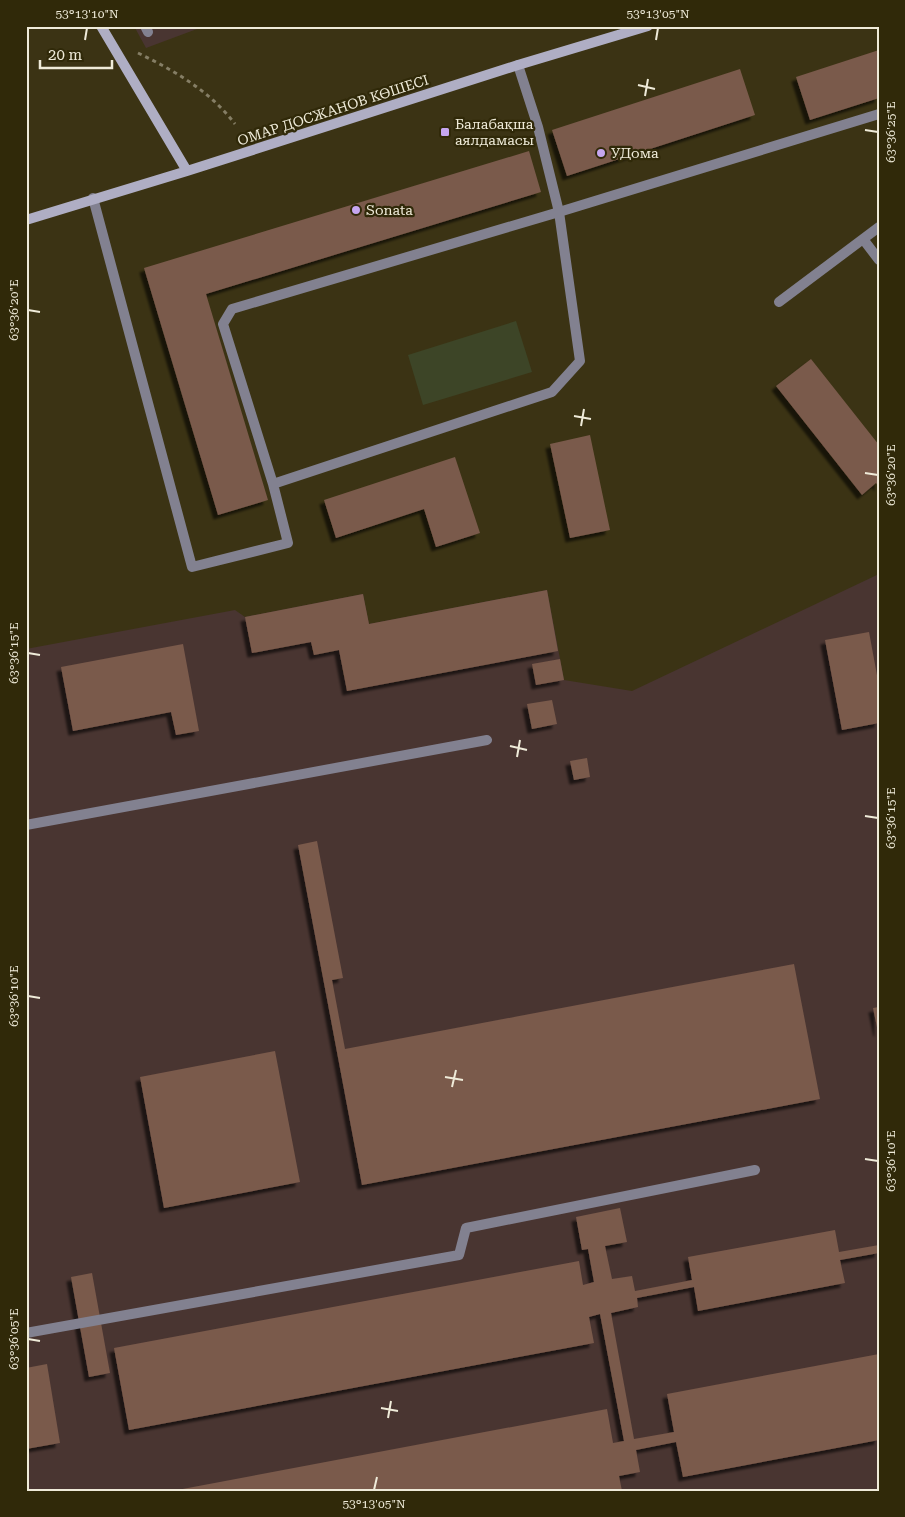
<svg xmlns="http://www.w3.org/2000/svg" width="905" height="1517" font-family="'Roboto Serif',serif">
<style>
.industrial{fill:#493531}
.green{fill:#3d4527}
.building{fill:#7a5a4b;filter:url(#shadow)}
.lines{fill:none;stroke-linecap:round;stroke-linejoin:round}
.path{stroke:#857e65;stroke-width:3;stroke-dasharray:4 4;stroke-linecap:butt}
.lane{stroke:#828190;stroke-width:10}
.secondary{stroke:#afaec4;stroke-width:10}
.ticks{fill:none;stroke:#efebd9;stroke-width:2}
.poi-dot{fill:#c6a6f0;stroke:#302909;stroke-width:2}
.labels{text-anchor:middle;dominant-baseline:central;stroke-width:4.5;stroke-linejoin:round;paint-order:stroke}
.street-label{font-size:14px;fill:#efebd9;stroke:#302909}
.poi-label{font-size:14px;fill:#efebd9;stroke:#302909;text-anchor:start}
.neatline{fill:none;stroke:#efebd9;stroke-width:2}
.ticks-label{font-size:12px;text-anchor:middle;fill:#efebd9}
</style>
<defs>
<filter id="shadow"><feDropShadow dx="-4.5" dy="4.5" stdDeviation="1" flood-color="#0009"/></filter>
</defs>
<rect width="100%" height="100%" fill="#3b3314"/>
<!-- industrial -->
<path class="industrial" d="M134 26H205L146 48Z
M879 574V1491H26V649L235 610 245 617 363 594 369 624 547 590 564 680 632 691Z"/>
<!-- green -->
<path class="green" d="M516 321 532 372 423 405 408 355Z"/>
<!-- building -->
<path class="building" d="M879 50V98L810 120 796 77Z
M740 69 755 115 567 176 552 130Z
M529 151 541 192 206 294 268 500 218 515 144 268Z
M811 359 879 445V487L876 483 862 495 776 386Z
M590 435 610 530 570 538 550 444Z
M455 457 480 533 436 547 424 509 336 538 324 500Z
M547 590 558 651 347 691 339 650 314 655 311 642 252 653 245 617 363 594 369 624Z
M869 632 879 686V723L842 730 825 640Z
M183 644 199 731 176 735 171 712 73 731 61 667Z
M560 659 564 680 536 685 532 664Z
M552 700 557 724 532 729 527 704Z
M587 758 590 777 574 780 570 761Z
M317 841 343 978 332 980 345 1049 794 964 820 1099 362 1185 298 845Z
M879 1007V1032H878L873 1008Z
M275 1051 300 1182 164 1208 140 1077Z
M620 1208 627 1242 605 1246 612 1279 632 1276 635 1291 692 1280 688 1257 835 1230 839 1252 879 1245V1253L840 1260 845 1283 698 1311 694 1287 637 1298 638 1307 611 1313 634 1439 674 1432 667 1394 879 1354V1440L683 1477 676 1442 636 1450 640 1472 619 1476 622 1491H172L607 1409 613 1443 624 1441 600 1314 589 1317 594 1343 129 1430 114 1348 579 1261 583 1285 594 1282 588 1249 582 1250 576 1217Z
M92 1273 110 1373 89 1377 71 1277Z
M47 1364 60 1443 26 1449V1368Z"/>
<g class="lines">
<!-- path -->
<path class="path" d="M138 53C175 71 210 91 235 124"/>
<!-- lane -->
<path class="lane" d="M145 26 148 32
M93 198 192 567 288 543 273 484 223 324 232 309 559 212 879 114
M863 239 879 260
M779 302 879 227
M273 484 552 392 580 361 559 212 538 127 518 65
M26 825 487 740
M26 1333 459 1255 466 1228 755 1170"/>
<!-- secondary -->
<path class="secondary" d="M101 26 187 171
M26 220 187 171 518 65 648 26"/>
</g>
<!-- ticks -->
<path class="ticks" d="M85 40 87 28M656 40 658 28M638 85 655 89M645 96 648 79M865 130 878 132M28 310 40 312M574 416 591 419M581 426 584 409M865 473 878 475M28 653 40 655M510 746 527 750M517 757 520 740M865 816 878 818M28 996 40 998M445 1077 463 1080M452 1087 456 1070M865 1159 878 1161M28 1339 40 1341M381 1408 398 1411M388 1418 391 1401M374 1490 377 1477"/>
<!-- markers -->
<g class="poi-dot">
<rect x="440" y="127" width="10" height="10" rx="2.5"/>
<circle cx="601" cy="153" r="5"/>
<circle cx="356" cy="210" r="5"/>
</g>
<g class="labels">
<!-- street labels -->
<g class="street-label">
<text transform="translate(333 110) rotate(-18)">ОМАР ДОСЖАНОВ КӨШЕСІ</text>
</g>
<!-- poi labels -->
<g class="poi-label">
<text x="455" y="124">Балабақша<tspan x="455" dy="16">аялдамасы</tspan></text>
<text x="611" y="153">УДома</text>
<text x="366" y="210">Sonata</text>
</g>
</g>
<!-- border -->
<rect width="905" height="1517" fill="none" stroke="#302909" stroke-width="55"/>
<!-- scale -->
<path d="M40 60v8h72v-8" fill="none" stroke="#efebd9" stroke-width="2.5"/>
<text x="48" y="60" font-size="15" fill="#efebd9" stroke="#302909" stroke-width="4" paint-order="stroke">20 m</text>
<rect x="28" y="28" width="850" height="1462" class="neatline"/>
<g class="ticks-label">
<text x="87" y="18">53°13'10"N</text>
<text x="658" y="18">53°13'05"N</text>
<text transform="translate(891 132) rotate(-90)" y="4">63°36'25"E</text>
<text transform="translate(14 310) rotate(-90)" y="4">63°36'20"E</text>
<text transform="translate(891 475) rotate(-90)" y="4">63°36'20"E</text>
<text transform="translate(14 653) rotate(-90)" y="4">63°36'15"E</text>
<text transform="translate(891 818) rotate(-90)" y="4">63°36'15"E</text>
<text transform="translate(14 996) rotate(-90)" y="4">63°36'10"E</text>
<text transform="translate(891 1161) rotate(-90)" y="4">63°36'10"E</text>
<text transform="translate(14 1339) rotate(-90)" y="4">63°36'05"E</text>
<text x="374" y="1508">53°13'05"N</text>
</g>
</svg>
